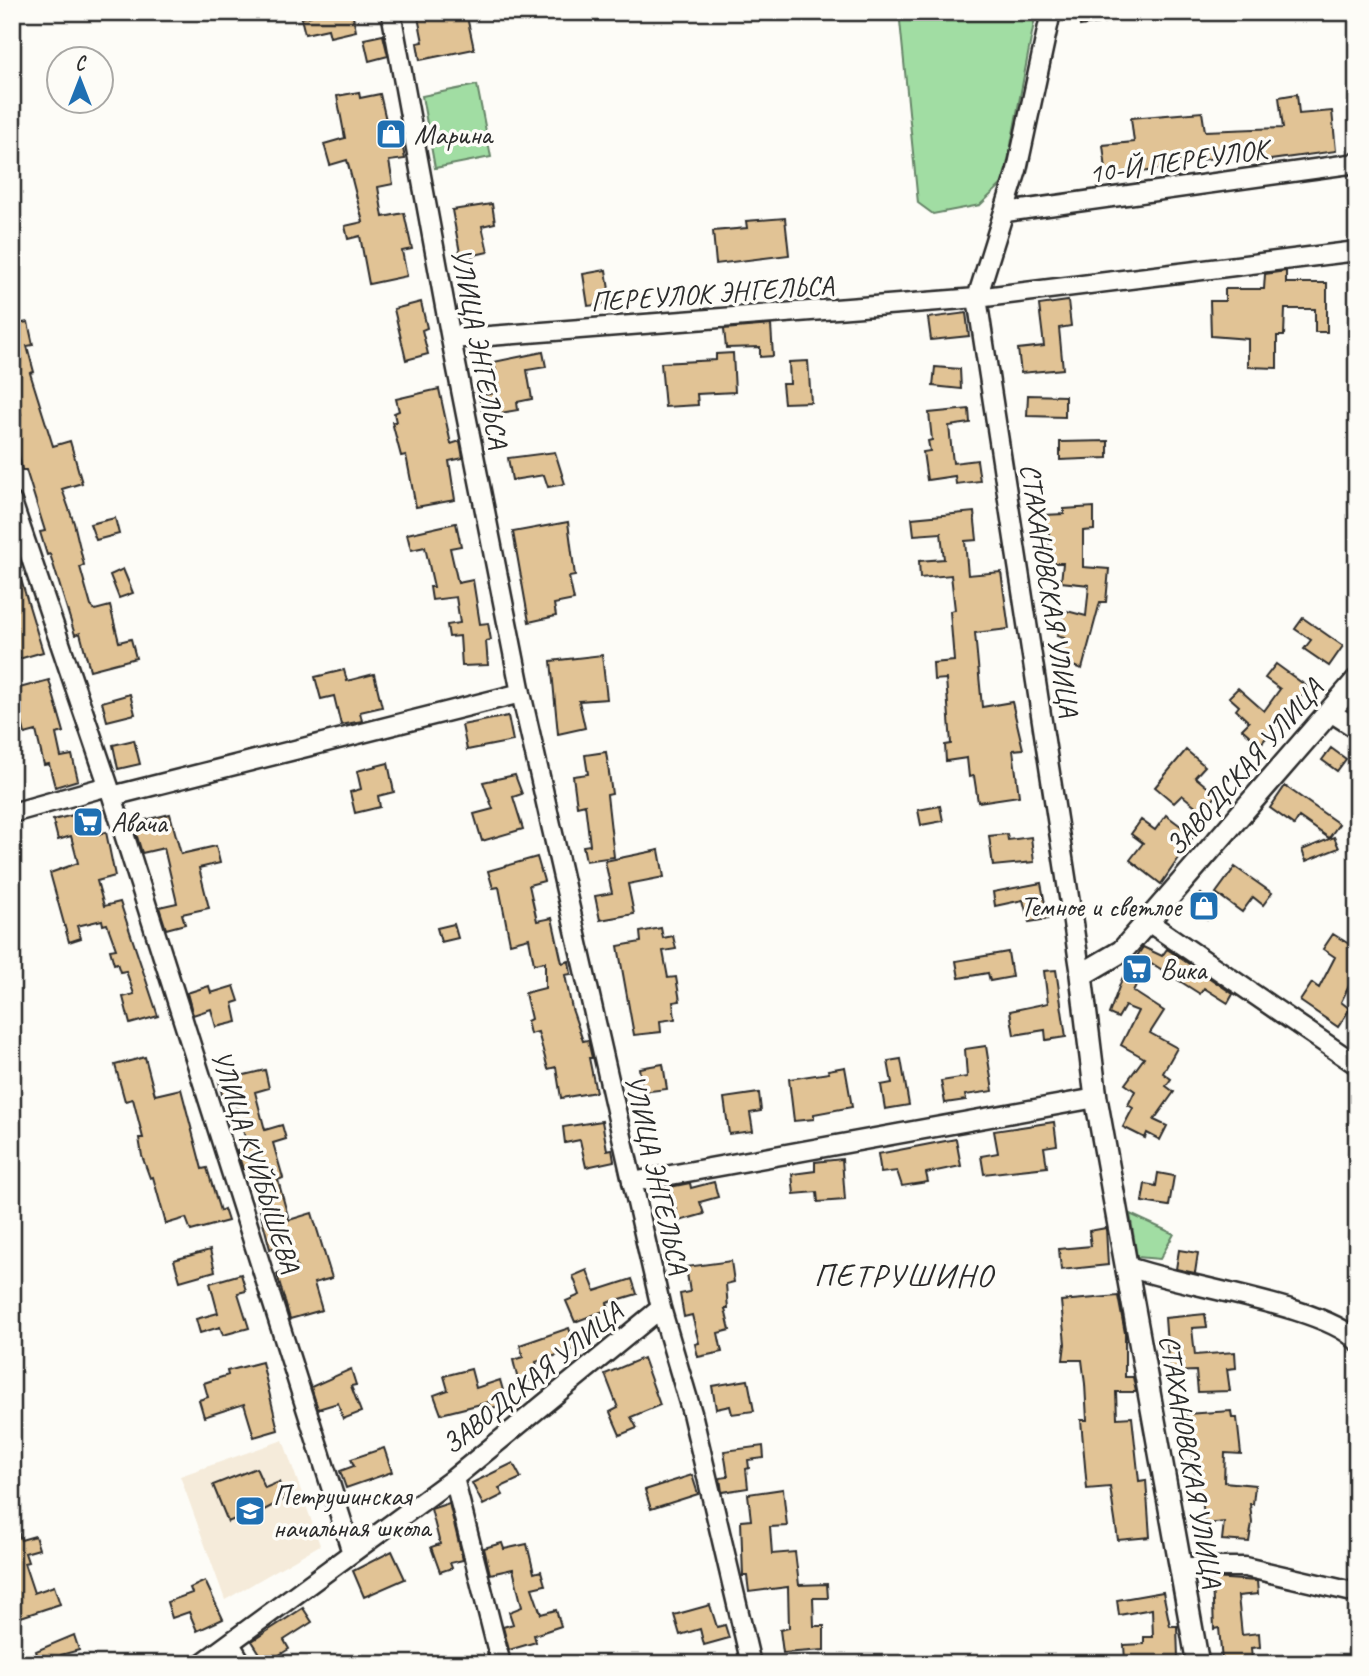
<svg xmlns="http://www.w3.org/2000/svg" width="1369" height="1676" font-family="Caveat,sans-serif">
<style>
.built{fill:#f5ebda}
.green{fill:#a1dda3;stroke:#668467;stroke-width:2}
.building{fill:#e1c395;stroke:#2b2b2b;stroke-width:2}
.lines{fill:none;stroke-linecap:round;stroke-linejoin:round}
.minor-casing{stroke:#2b2b2b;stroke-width:23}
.tertiary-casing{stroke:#2b2b2b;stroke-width:26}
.minor{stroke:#fdfcf7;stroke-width:18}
.tertiary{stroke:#fdfcf7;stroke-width:21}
.labels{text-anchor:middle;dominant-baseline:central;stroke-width:7;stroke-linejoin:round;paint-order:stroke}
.poi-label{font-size:28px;fill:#2b2b2b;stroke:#fdfcf7;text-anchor:start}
.street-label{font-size:28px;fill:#2b2b2b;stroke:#fdfcf7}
.quarter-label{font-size:32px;letter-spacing:2px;fill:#2b2b2b;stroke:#fdfcf7}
</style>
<rect width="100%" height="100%" fill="#fdfcf7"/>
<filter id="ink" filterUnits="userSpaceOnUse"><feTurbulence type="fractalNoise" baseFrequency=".0143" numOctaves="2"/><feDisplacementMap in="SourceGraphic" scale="14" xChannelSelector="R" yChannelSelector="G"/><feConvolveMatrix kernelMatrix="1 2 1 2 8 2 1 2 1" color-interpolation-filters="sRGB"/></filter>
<g filter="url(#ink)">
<!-- built -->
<path class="built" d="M283 1440 320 1545 225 1600 180 1476Z"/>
<!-- green -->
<path class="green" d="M895 12H1036L1004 182 980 205 933 214 918 203 900 21Z
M477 85 491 157 435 168 422 96Z
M1130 1214 1174 1234 1160 1259 1137 1257Z"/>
<!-- building -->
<path class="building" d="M310 12H352L356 31 330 37 328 29 305 34 301 18 311 16Z
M417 12H466L474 49 420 60 417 43 423 42Z
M1119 12V20L1080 26 1078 14Z
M383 35 388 56 369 61 364 39Z
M359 92 360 98 380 94 388 129 399 127 405 159 389 161 393 184 378 187 383 217 404 213 412 249 402 251 407 276 369 284 360 236 348 239 345 226 363 222 347 160 330 165 324 144 345 138 337 96Z
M1297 94 1299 114 1332 111 1336 151 1263 161V158L1216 162V158L1165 164 1166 168 1107 178 1103 145 1134 142 1131 118 1202 112 1205 131 1283 128 1279 97Z
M492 204 495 223 482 226 488 252 461 258 452 210Z
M785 218 789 255 716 264 713 231 747 228 746 221Z
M606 270 611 303 588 306 583 274Z
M1286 271V283H1327V332H1315V309H1285L1284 336H1277V368L1248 367V339L1211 336 1210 301H1225V289H1264L1265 274Z
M1068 301 1071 326 1059 328 1063 369 1021 373 1018 349 1044 346 1039 305Z
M421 302 427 328 422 330 428 354 406 360 394 309Z
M966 313 969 336 931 340 928 318Z
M28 322 33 345 27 346 34 372 30 373 53 446 70 441 82 483 62 489 74 523 84 565 80 567 91 606 95 610 110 606 119 642 131 639 136 658 90 670 80 633 75 635 50 554 47 555 40 532 45 531 26 470H22L12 422V416L21 414 12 387V325Z
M771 325 773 356 760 357V347L726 348 724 329Z
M543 352 546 367 527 370 532 399 517 402 518 410 483 416 479 396 500 392 494 362Z
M733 353 735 392 697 394 698 405 665 407 661 363 716 360V354Z
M808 361 811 402 784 403 782 384H790L789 362Z
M935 367 960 369 961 389 933 386Z
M439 389 451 444 460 441 463 458 449 461 455 500 416 507 406 455 401 456 392 422H396L394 413 399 411 396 399Z
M1028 395 1065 396V417L1027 416Z
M969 409 970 423 949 426 953 463 977 460 980 481 956 484 955 476 927 480 923 452 930 451 928 441 932 440 929 413Z
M1108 441V458L1060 460V442Z
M555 452 565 484 548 487 544 475 512 480 508 458Z
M1094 507V530L1083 531V567L1109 569 1106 602H1100L1082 669 1057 661 1064 638 1057 636 1063 610 1086 616 1089 585 1061 582 1063 563H1049V532H1044V515L1064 514V509Z
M974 512 977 540 965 541 968 575 1001 572 1009 629 975 633 982 707 1012 702 1023 749 1013 750 1019 796 978 802 974 776 969 777 967 758 946 761 945 745 951 744 946 679 934 680 933 663 954 661 950 611 955 610 951 575 920 578 919 561 944 559 941 533 914 535 912 518Z
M115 518 119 534 96 540 90 524Z
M568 522 575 576 569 577 574 600 554 604 556 616 529 622 513 532Z
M456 523 461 546 450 548 458 583 473 580 480 624 488 623 491 640 486 641 488 665 462 666 460 636 449 637 447 625 460 623 456 597 432 600 430 587H434L425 547 411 550 407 534Z
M16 563 43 652 12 661V564Z
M123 569 133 593 119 598 110 575Z
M1303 618 1343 646 1329 666 1304 649 1311 640 1295 629Z
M602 655 607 699 579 701 585 728 558 734 551 661Z
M1276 664 1309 688 1260 745 1242 729 1249 722 1236 710 1239 706 1229 697 1238 688 1264 711 1280 689 1265 678Z
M344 670 347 681 374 674 382 707 360 712 362 721 341 725 334 696 321 699 315 677Z
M49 680 64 732 56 734 61 757 72 755 78 780 55 787 49 764 44 765 36 731 25 734 19 709 12 711V690Z
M130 694 135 714 107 721 102 702Z
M508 716 513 741 467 750 462 725Z
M134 740 140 764 118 769 113 745Z
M1331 748 1346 759 1337 771 1322 760Z
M1186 750 1205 766 1195 777 1217 795 1203 812 1182 795 1174 803 1155 787Z
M606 752 612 794 607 795 614 857 586 861 583 846 590 845 585 804 577 806 573 776 588 774 585 755Z
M388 763 394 792 378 796 380 807 355 813 350 792 361 789 357 771Z
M515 775 522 794 513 797 523 829 482 841 474 814 493 809 483 782Z
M1285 786 1339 824 1329 838 1299 817 1294 825 1270 808Z
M940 806 943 821 921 825 918 810Z
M93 810 99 834 106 832 115 876 97 881 104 906 120 902 158 1016 130 1024 123 997 134 994 126 971 120 972 117 963 114 964 110 950 116 949 107 924 103 925 102 920 77 926 81 938 69 942 50 873 78 863 71 836 58 840 53 820Z
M170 814 181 854 216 846 220 863 199 868 209 908 182 914 185 924 166 929 159 907 177 903 164 848 142 853 133 823Z
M1166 815 1194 836 1161 884 1130 860 1143 843 1131 834 1141 820 1155 830Z
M1007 834 1008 840 1031 837 1034 862 993 866 989 836Z
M1334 837 1339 848 1306 861 1302 850Z
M659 850 664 877 628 884 634 914 600 920 595 896 612 893 605 861Z
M537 857 544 881 529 885 537 921 552 918 562 963 569 961 571 974 565 975 572 1009 583 1041 588 1040 592 1058H589L596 1092 561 1098 556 1067 548 1069 538 1032 530 1034 527 1021 531 1019 525 993 545 988V962L534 964 529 938 510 943 499 887 493 888 488 871Z
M1235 867 1272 893 1263 905 1253 897 1242 912 1216 893Z
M1041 883 1048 919 1029 922 1023 900 995 906 993 892Z
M1201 894 1217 908 1207 919 1192 905Z
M454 924 458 938 441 942 437 928Z
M661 928 663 938 673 936 676 949 663 951 668 978 676 977 680 1001 673 1002 675 1019 660 1021 661 1032 634 1035 618 946 641 942 640 932Z
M1333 934 1357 949V970L1341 1002 1350 1009 1338 1027 1300 1001 1312 983 1319 988 1335 957 1323 949Z
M1143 947 1162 956 1167 949 1233 994 1228 1003 1204 988 1200 994 1148 961 1133 991 1164 1011 1150 1033 1177 1048 1163 1073 1171 1079 1166 1086 1174 1092 1154 1120 1167 1126 1160 1140 1147 1133 1145 1138 1123 1127 1133 1108 1128 1105 1135 1091 1125 1084 1144 1058 1121 1045 1138 1011 1125 1006 1118 1018 1109 1014 1122 979Z
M1008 952 1012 977 990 981 988 973 959 978 956 961Z
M1056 970 1066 1037 1046 1040 1045 1030 1014 1035 1010 1011 1048 1003 1044 971Z
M209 986 211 993 234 986 239 1001 233 1003 237 1022 216 1027 211 1009 193 1015 187 993Z
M986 1046 993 1091 965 1095 966 1100 945 1103 941 1081 967 1077 965 1049Z
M145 1057 155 1095 181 1089 202 1169 207 1168 220 1211 224 1209 228 1221 191 1231 186 1218 166 1224 153 1177 150 1178 142 1156 139 1138H143L133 1099 125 1101 115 1065Z
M901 1059 909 1105 885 1109 881 1085 892 1083 888 1061Z
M663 1064 667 1089 643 1092 639 1068Z
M845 1067 852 1107 814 1114V1119L794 1121 789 1079 829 1073 828 1070Z
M265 1070 269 1088 255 1092 265 1130 282 1125 286 1139 273 1143 283 1178 278 1180 289 1220 312 1213 332 1278 314 1283 322 1310 290 1319 277 1274 297 1269 290 1243 270 1249 249 1168 243 1169 237 1151 248 1147 233 1097 223 1099 219 1081Z
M759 1093 761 1111 750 1113 753 1131 729 1134 724 1098Z
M602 1121 607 1150 612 1149 614 1161 586 1167 580 1140 565 1143 563 1127Z
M1054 1122 1057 1145 1044 1147 1047 1167 984 1174 981 1156 998 1153 994 1131Z
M956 1139 961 1166 926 1173 928 1182 902 1186 897 1171 881 1173 878 1154Z
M842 1159 845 1200 818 1202 817 1192 794 1194 792 1174 815 1171V1162Z
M1158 1173 1174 1176 1169 1206 1142 1202 1145 1184 1156 1186Z
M714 1182 718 1197 700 1202 704 1214 679 1221 670 1187 690 1183 691 1188Z
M1106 1228 1108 1265 1061 1270 1059 1249 1091 1246 1089 1231Z
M210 1250 215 1271 180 1281 174 1260Z
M1179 1250 1198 1253 1195 1273 1176 1269Z
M731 1261 734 1282 726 1284 728 1309H725L730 1330 718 1333 722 1352 698 1357 695 1344 699 1343 692 1315 684 1317 680 1294 690 1292 686 1267Z
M587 1270 595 1291 632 1279 637 1294 607 1303 609 1309 575 1322 566 1301 580 1295 573 1276Z
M241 1274 246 1291 238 1293 249 1328 223 1335 220 1327 200 1333 196 1319 218 1313 210 1283Z
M1118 1296 1125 1333V1377H1133L1136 1392H1116L1117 1418 1132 1417 1139 1481 1146 1480 1150 1537 1118 1540 1110 1487 1087 1489 1081 1420H1087L1085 1384 1082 1360H1063L1065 1344 1061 1301Z
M1205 1314 1207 1327 1192 1328 1195 1355 1235 1352 1236 1368 1227 1369 1230 1391 1198 1392 1196 1371 1169 1372 1165 1318Z
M569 1328 576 1349 536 1362 540 1378 519 1384 513 1360 523 1357 520 1345Z
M643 1358 660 1405 631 1417 637 1428 620 1435 610 1412 618 1408 605 1374Z
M262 1362 278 1430 254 1437 244 1404 204 1417 199 1400 208 1397 204 1383 228 1375 227 1371Z
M351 1369 356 1385 351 1386 361 1412 343 1419 338 1403 318 1409 311 1387Z
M471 1369 476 1388 500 1380 507 1404 491 1408 489 1402 441 1414 434 1395 448 1390 444 1376Z
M748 1380 754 1411 732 1414 730 1406 716 1409 712 1386Z
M1231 1411 1232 1418H1237L1241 1454 1225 1453 1224 1482 1255 1485 1253 1504H1250L1252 1523 1249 1542 1222 1540 1224 1522 1205 1524 1202 1499 1200 1500 1192 1462 1193 1433 1189 1434 1186 1414Z
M763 1446 764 1458 748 1460 749 1468 746 1469 748 1488 722 1492 720 1478 728 1477 724 1451Z
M384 1448 392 1472 346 1488 340 1471 354 1466 351 1459Z
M513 1463 521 1478 499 1488 503 1495 483 1505 472 1483Z
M256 1468 265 1488 279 1482 285 1499 251 1517 249 1513 228 1522 213 1485Z
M692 1475 698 1494 651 1509 645 1490Z
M783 1489 787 1526 770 1527 772 1554 795 1552 799 1585 827 1584 828 1598H813L814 1626H824V1650L783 1653 780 1630 789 1628 788 1587 749 1592 747 1576H743L741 1521 751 1520 748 1494Z
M449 1503 463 1560 450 1563 452 1568 440 1572 431 1547 440 1544 431 1509Z
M12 1522H15L21 1540 35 1536 39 1549 25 1553 28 1562 24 1563 34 1593 54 1586 60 1604 21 1617 12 1591Z
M502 1543 504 1549 527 1544 534 1573 541 1571 545 1585 532 1588 541 1614 556 1610 561 1626 534 1635 536 1642 509 1650 503 1627 513 1624 509 1612 522 1607 513 1569 490 1574 484 1548Z
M392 1551 405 1579 364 1597 353 1571Z
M1212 1578 1257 1581 1258 1594 1238 1596 1242 1635 1259 1633 1260 1647 1251 1648 1252 1659 1222 1661 1219 1628 1214 1629Z
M205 1581 223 1619 197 1631 189 1612 172 1618 167 1602 192 1593 190 1588Z
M1163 1592 1170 1626H1177L1178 1658 1125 1660 1124 1645 1144 1644V1637H1153L1152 1609 1119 1615 1117 1600Z
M710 1605 717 1627 725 1625 729 1638 704 1645 700 1629 680 1635 674 1615Z
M303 1608 312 1622 284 1640 289 1649 266 1663 252 1641Z
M74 1635 79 1650 61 1655 63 1664H40L36 1651Z"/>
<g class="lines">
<!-- minor casing -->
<g class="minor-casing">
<path id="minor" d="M391 12 451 339 521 693 661 1308 692 1413 751 1664
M1051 12 1017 170 977 298 1081 975
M1006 212 1357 163
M451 339 977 298 1357 251
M12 502 112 796 352 1553
M1329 711 1357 729
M112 796 521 693
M12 813 108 786
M1147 921 1357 1065
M632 1182 1096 1098
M1129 1267C1180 1286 1326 1306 1357 1341
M454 1478 501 1664
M1181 1567H1245L1357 1593
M230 1644 242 1664
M201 1664 454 1478 661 1308"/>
</g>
<!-- tertiary casing -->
<g class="tertiary-casing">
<path id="tertiary" d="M1198 1664 1096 1098 1081 975 1122 951 1357 680"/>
</g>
<!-- minor -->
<use href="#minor" class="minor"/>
<!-- tertiary -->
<use href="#tertiary" class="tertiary"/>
</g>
</g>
<!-- icons -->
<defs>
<g id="shop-square" transform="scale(1.575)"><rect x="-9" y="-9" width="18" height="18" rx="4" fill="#1f6fb2" stroke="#fdfcf7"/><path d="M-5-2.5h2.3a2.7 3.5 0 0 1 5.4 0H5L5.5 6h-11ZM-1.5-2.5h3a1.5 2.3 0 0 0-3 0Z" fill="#fff"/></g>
<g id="supermarket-square" transform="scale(1.575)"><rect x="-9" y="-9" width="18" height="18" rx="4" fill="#1f6fb2" stroke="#fdfcf7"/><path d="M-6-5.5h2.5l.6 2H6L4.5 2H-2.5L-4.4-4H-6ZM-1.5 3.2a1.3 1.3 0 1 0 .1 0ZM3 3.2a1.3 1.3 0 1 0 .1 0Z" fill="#fff"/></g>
<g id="school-square" transform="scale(1.575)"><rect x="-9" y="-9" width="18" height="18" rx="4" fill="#1f6fb2" stroke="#fdfcf7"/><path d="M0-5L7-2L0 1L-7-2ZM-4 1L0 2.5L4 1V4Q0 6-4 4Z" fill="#fff"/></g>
</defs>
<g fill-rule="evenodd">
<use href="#shop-square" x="391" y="134"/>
<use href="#supermarket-square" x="88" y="822"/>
<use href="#shop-square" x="1204" y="906"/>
<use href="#supermarket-square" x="1137" y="969"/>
<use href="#school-square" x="250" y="1511"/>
</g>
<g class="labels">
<!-- poi labels -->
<g class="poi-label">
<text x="414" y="134">Марина</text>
<text x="111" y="822">Авача</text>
<text x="1181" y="906" text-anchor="end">Темное и светлое</text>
<text x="1160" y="969">Вика</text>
<text x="273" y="1495">Петрушинская<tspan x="273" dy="32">начальная школа</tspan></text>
</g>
<!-- street labels -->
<g class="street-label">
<text transform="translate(1178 161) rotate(-8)">10-Й ПЕРЕУЛОК</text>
<text transform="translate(712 293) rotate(-4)">ПЕРЕУЛОК ЭНГЕЛЬСА</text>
<text transform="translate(480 348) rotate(79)">УЛИЦА ЭНГЕЛЬСА</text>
<text transform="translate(1050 590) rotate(81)">СТАХАНОВСКАЯ УЛИЦА</text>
<text transform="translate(1244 767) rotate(-49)">ЗАВОДСКАЯ УЛИЦА</text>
<text transform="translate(256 1161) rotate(72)">УЛИЦА КУЙБЫШЕВА</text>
<text transform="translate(657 1174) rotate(77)">УЛИЦА ЭНГЕЛЬСА</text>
<text transform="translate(532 1378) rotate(-39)">ЗАВОДСКАЯ УЛИЦА</text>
<text transform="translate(1191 1461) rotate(80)">СТАХАНОВСКАЯ УЛИЦА</text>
</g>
<!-- quarter labels -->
<g class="quarter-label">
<text x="904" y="1275">ПЕТРУШИНО</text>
</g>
</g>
<!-- margin -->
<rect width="1369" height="1676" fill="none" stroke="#fdfcf7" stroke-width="42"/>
<rect x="21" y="21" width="1327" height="1634" fill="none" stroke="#2b2b2b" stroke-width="2.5" filter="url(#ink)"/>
<!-- north arrow -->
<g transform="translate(80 80)"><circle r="33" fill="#fdfcf7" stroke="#a9a8a5" stroke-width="2"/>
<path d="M0-5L12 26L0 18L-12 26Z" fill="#1f6fb2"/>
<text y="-10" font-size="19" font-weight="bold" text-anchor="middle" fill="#2b2b2b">С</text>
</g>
</svg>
